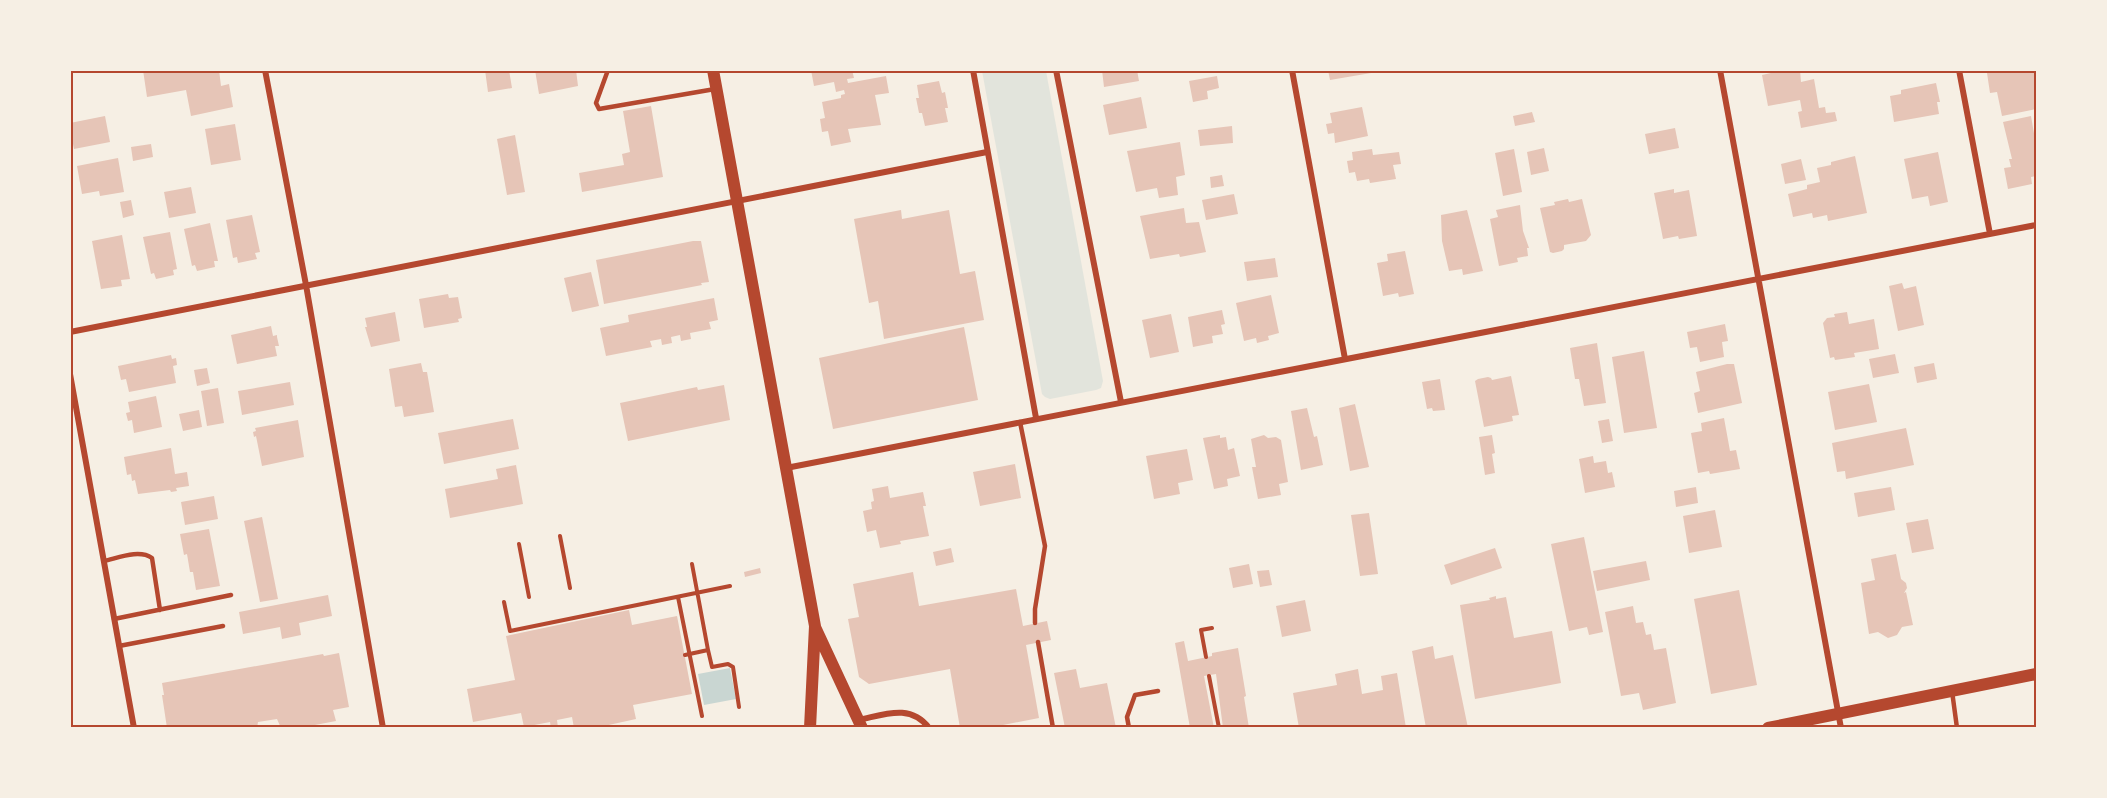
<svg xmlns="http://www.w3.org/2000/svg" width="2107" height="798" font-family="'Asap Condensed',sans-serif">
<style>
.green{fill:#e2e4dc}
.water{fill:#c9d6d2}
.building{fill:#e6c5b7}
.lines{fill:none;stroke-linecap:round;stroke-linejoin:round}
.path{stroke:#b5482f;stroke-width:4}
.service{stroke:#b5482f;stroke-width:4.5}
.minor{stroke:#b5482f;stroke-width:6}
.secondary{stroke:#b5482f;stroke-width:12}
.neatline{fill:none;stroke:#b5482f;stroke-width:2}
</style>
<rect width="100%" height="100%" fill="#f6efe4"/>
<!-- green -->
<path class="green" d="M982 71H1046L1103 381 1101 388 1096 390 1050 399 1045 397 1042 394Z"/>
<!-- water -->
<path class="water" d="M730 668 736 699 704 705 698 674Z"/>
<!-- building -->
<path class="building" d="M143 70H219L221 86 229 84 233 107 191 116 186 90 147 97Z
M485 70H509L512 88 488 92Z
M535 70H576L578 86 539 94Z
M811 70H852L854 78 847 79 848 83 886 76 889 93 875 95 881 125 848 129 851 142 831 146 828 131 822 132 820 119 825 118 822 102 841 98V95L845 94 844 90 836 92 834 82 814 86Z
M1102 70H1137L1139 81 1104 87Z
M1328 70H1376L1377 72 1330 80Z
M1784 70H1800L1801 82 1814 79 1819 108 1825 107 1826 113 1835 112 1837 121 1801 128 1798 112 1802 111 1800 100 1768 106 1762 75Z
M1999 70 2036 72V109L2002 116 1997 92 1990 93 1987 73Z
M1217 76 1219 88 1207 91 1208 99 1193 102 1189 81Z
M939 81 942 93 945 92 948 108H945L948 122 925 126 922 113H919L916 98H919L917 85Z
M1936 83 1940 102H1937L1939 114 1894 122 1890 96 1901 94V90Z
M1141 97 1147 128 1109 135 1103 105Z
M651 106 663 177 582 192 579 173 624 165 622 154 630 152 623 111Z
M1362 107 1368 136 1335 143 1334 133 1328 134 1326 124 1332 123 1330 113Z
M1532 112 1535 122 1515 126 1513 116Z
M105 116 110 142 74 149 73 144 70 145V123Z
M2031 116 2036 145V176L2031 177 2032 184 2008 189 2004 168 2011 167 2009 159H2012L2003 122Z
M235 124 241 160 211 165 205 129Z
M1232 126 1233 143 1200 146 1198 130Z
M1675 128 1679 148 1649 154 1645 134Z
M515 135 525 192 507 195 497 139Z
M1180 142 1185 175 1176 177 1178 195 1159 198 1157 188 1136 192 1127 151Z
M151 144 153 157 133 161 131 147Z
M1544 148 1549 171 1531 175 1527 152Z
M1372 149 1373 155 1399 152 1401 164 1393 165 1396 179 1370 183 1369 179 1357 181 1355 172 1349 173 1347 161 1353 160 1352 152Z
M1514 149 1522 192 1503 196 1495 153Z
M1938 152 1948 202 1930 206 1928 196 1912 199 1904 159Z
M1855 156 1867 213 1828 221 1827 215 1813 218 1812 213 1793 217 1788 194 1807 189V185L1820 182 1817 168 1831 165V162Z
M118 158 124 192 100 196 99 191 82 194 77 166Z
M1801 159 1806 180 1785 184 1781 164Z
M1222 175 1224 186 1211 188 1210 177Z
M191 187 196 213 169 218 164 192Z
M1674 189V193L1689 190 1697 236 1679 239 1678 236 1663 239 1654 193Z
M1234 194 1238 214 1206 220 1202 200Z
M1568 199 1569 202 1582 199 1591 235 1586 241 1564 245V249L1562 251 1553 253 1550 252 1540 208 1555 205 1554 202Z
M131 200 134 215 123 218 120 202Z
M1520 205 1523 231 1529 248H1527L1528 256 1517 258 1518 262 1499 266 1490 219 1498 217 1496 210Z
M1184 208 1186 223 1199 222 1206 252 1180 257 1179 254 1150 259 1140 216Z
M901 210 902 219 949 210 960 274 975 271 984 320 884 339 878 301 869 303 854 219Z
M1467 210 1483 271 1463 275 1462 269 1449 271 1442 241 1441 215Z
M252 215 260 252 255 253 257 259 238 263 237 257 233 258 226 220Z
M210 223 218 261H214L215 267 197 271 195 265 192 266 184 229Z
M170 232 177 269 173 270 174 275 156 279 154 273 151 274 143 237Z
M122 235 130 279 121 280 122 286 101 289 92 241Z
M693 241H701L709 282 701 283 702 285 604 304 596 260Z
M1405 251 1414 294 1399 297 1398 293 1383 296 1377 263 1388 261 1387 254Z
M1275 258 1278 277 1247 281 1244 262Z
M591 272 599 306 572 312 564 278Z
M1902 283 1904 289 1916 286 1924 325 1898 331 1889 286Z
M448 294 449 298 458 297 462 318 458 319 459 322 424 328 419 299Z
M1271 295 1279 333 1268 336 1269 340 1257 343 1256 338 1244 341 1236 303Z
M714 298 718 320 709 322 711 329 690 333 691 339 681 341 680 335 671 337 672 343 662 345 661 339 650 341 652 347 606 356 600 328 629 322 628 315Z
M1222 310 1225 324 1221 325 1223 334 1212 336 1213 343 1193 347 1188 317Z
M395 312 400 341 371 347 365 327H367L365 318Z
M1847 312 1849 324 1874 319 1879 349 1854 353 1855 357 1835 360 1834 357 1830 358 1823 323 1827 318 1835 317 1834 314Z
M1171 314 1179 352 1150 358 1142 320Z
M1725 324 1728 341 1722 342 1724 357 1700 362 1697 347 1690 348 1687 332Z
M271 326 273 336 277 335V337L279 346H275L277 356 237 364 231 335Z
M964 327 978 400 833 429 819 358Z
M1597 343 1606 403 1584 406 1579 379H1575L1570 348Z
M1644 351 1657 428 1624 433 1612 357Z
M1895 354 1899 373 1873 378 1869 359Z
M171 355 172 359 176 358 177 365 173 366 176 383 129 392 126 379 121 380 118 366Z
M421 363 423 372H427L434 412 404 417 402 406 395 407 389 369Z
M1934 363 1937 379 1917 383 1914 367Z
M1727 364H1734L1742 403 1698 413 1694 393 1700 391 1696 372Z
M207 368 210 383 197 386 194 370Z
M1511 376 1519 415 1512 416 1513 421 1484 427 1475 381 1478 379 1488 377 1491 378 1492 380Z
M1440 379 1445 410 1433 411 1432 408 1427 409 1422 382Z
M290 382 294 405 242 415 238 391Z
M1869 384 1877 422 1835 430 1828 392Z
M724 385 730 420 628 441 620 403 697 387 698 390Z
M218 388 224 423 207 426 201 391Z
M156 396 162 427 134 433 132 420 128 421 126 413 130 412 128 402Z
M1355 404 1369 467 1350 471 1339 408Z
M1307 408 1314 437 1317 436 1323 465 1301 470 1291 411Z
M199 410 202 427 183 431 179 414Z
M1724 418 1730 451 1736 450 1740 469 1710 474 1709 471 1698 473 1691 433 1702 431 1701 423Z
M513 419 519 449 444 464 438 433Z
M1609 419 1613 441 1602 443 1598 421Z
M298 420 304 457 262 466 256 436 254 437 253 432 256 431 255 428Z
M1906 428 1914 465 1846 479 1845 471 1837 472 1832 443Z
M1220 435V438L1226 437 1228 450 1234 448 1240 476 1227 479 1228 486 1214 489 1203 438Z
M1264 435 1268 438 1276 437 1281 440 1288 482 1279 484 1281 495 1258 499 1252 467H1256L1251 439Z
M1492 435 1495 453 1492 454 1495 473 1485 475 1479 437Z
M171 448 175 474 187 472 189 486 176 488 177 491 171 492 170 490 138 494 135 480 132 481 131 474 127 475 124 457Z
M1187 449 1193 480 1178 483 1180 494 1154 499 1146 456Z
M1593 456 1594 463 1606 461 1608 473 1612 472 1615 487 1585 493 1579 459Z
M1015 464 1021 498 980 506 973 472Z
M516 465 523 504 450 518 445 489 498 479 496 469Z
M888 486 890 498 923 492 926 506H923L929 536 900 541 901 544 880 548 876 530 867 532 863 511 872 509 871 502 874 501 872 489Z
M1696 487 1698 503 1676 507 1674 491Z
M1891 487 1895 510 1858 517 1854 493Z
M214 496 218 519 185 525 181 502Z
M1715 510 1722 547 1689 553 1683 516Z
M1369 513 1378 574 1360 576 1351 515Z
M262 517 278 599 260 602 244 521Z
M1928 519 1934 549 1912 553 1906 523Z
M209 529 220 586 196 590 193 572H190L187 554 184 555 180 534Z
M1584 537 1603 632 1589 635 1587 627 1569 631 1551 544Z
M951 548 954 562 936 566 933 552Z
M1495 548 1502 568 1451 585 1444 565Z
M1896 554 1901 579 1906 583 1907 588 1904 593 1906 592 1913 625 1902 627 1897 635 1888 638 1878 632 1869 634 1861 583 1875 580 1871 559Z
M1646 561 1650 580 1597 591 1593 571Z
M1249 564 1253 584 1233 588 1229 568Z
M760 568 761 573 745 577 744 572Z
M1269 570 1272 585 1260 587 1257 571Z
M913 572 919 606 1016 589 1023 626 1047 621 1051 640 1026 645 1039 718 988 728H960L950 669 869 684 859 677 848 619 859 617 853 584Z
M1739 590 1757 685 1711 694 1694 599Z
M328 595 332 616 299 623 301 635 282 639 280 627 243 634 239 612Z
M1496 596V599L1506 597 1514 638 1552 631 1561 683 1475 699 1460 605 1490 600 1489 598Z
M1305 600 1311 631 1282 637 1276 606Z
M1633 606 1636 623 1643 622 1646 635 1651 634 1654 650 1666 648 1676 703 1643 710 1639 693 1621 696 1605 612Z
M629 610 632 625 677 616 692 694 633 705 636 719 595 728H574L572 717 557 720 558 728H551L550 722 524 727 521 713 473 722 467 689 515 680 506 636Z
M1184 641 1188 661 1212 656V653L1238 648 1246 696 1244 697 1249 728H1223L1216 674 1204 676 1214 728H1190L1175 643Z
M1433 646 1435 659 1453 655 1468 728H1426L1412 651Z
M339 653 349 707 333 710 336 721 299 728H281L277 719 258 722 257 728H167L162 695H164L162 683 323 654 324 656Z
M1076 669 1080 688 1107 683 1116 728H1065L1054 673Z
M1358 669 1362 694 1383 690 1381 676 1397 673 1406 728H1299L1293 693 1337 685 1335 674Z"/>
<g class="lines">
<!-- path -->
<path class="path" d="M560 536 570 588
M519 544 529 597
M678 597 702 716
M504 602 510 631 730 586
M708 650 712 667 728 664 733 667 739 707
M685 655 708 650 692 564
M1206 657 1201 630 1212 628
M1209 676 1219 728"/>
<!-- service -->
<path class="service" d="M608 70 596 103 599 109 715 89
M1020 422 1045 546 1035 609V623
M104 561C118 558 139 549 152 558L160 610
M114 619 231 595
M1038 642 1053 728
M119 646 223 626
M1952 691 1957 728
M1129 728 1127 717 1135 695 1158 691"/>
<!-- minor -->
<path class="minor" d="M265 70 306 285 383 728
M973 70 1036 418
M1056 70 1121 402
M1292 70 1345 359
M1720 70 1841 728
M1959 70 1990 234
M70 332 987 152
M70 374 134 728
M786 468 2036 225
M858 720C884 715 910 703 929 728"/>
<!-- secondary -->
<path class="secondary" d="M713 70 815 626 810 728
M815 627 862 728
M1768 728 2036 674"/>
</g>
<!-- border -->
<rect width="2107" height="798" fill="none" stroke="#f6efe4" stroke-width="144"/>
<rect x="72" y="72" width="1963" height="654" class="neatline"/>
</svg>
